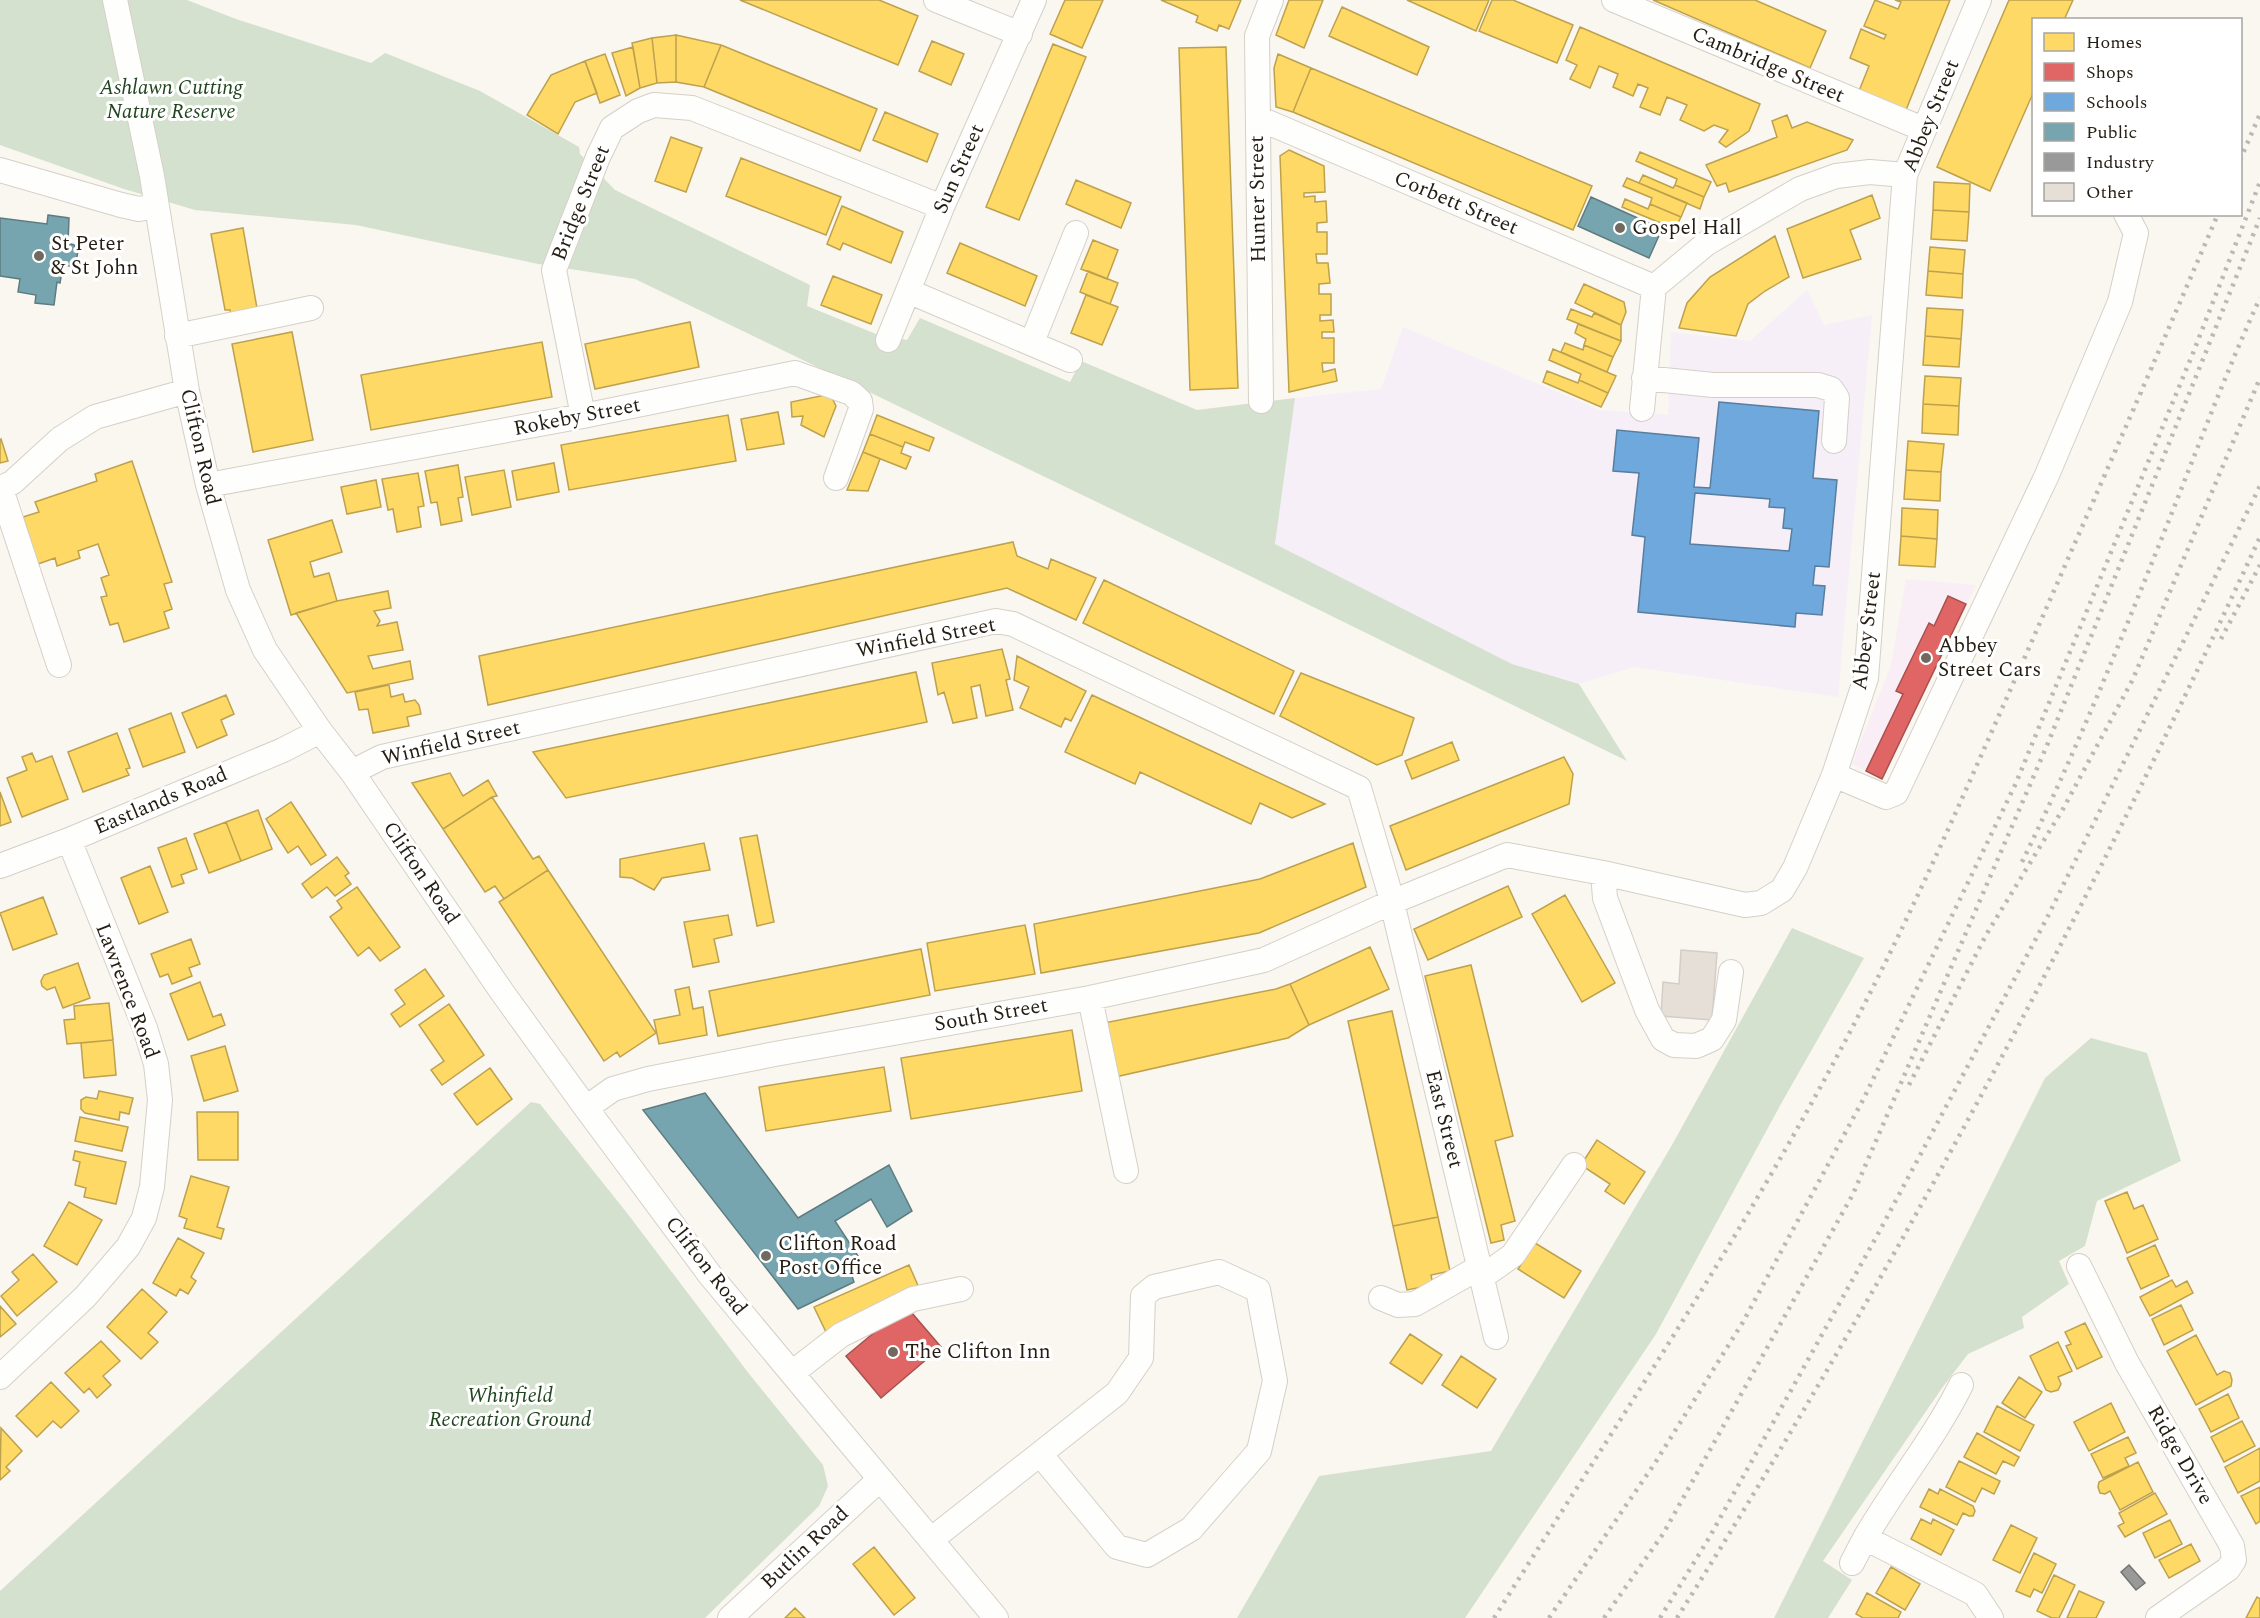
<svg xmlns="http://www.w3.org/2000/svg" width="2260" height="1618" font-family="Spectral,serif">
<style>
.commercial{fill:#f9eef6}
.education{fill:#f6eff8}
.green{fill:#d5e1cf}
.homes{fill:#ffd966;stroke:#bda14d;stroke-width:1.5}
.shops{fill:#e06666;stroke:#a8504d;stroke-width:1.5}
.schools{fill:#6fa8dc;stroke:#587e9f;stroke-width:1.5;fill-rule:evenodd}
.public{fill:#76a5af;stroke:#5d7c80;stroke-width:1.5}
.industry{fill:#999;stroke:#767470;stroke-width:1.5}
.building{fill:#e6dfd7;stroke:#d4cdc6;stroke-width:1.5}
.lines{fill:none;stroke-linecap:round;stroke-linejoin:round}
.minor-casing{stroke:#d5d0c7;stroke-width:26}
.minor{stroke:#fefefd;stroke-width:24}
.rail{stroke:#bab9b6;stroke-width:4.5;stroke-dasharray:3 6;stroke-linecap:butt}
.poi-dot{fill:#6f6960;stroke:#fff;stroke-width:2}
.labels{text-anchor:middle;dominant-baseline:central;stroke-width:6;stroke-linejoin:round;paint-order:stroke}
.street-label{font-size:21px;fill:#241d12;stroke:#fff}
.park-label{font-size:21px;font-style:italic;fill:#20451e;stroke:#fff}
.poi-label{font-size:21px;fill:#241d12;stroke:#fff;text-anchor:start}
</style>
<rect width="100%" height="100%" fill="#faf6f0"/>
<!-- commercial -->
<path class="commercial" d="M1906 579 1976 585 1882 779 1852 764 1891 665Z"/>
<!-- education -->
<path class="education" d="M1807 290 1824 325 1872 315 1838 697 1634 667 1579 684 1512 664 1275 544 1295 398 1381 389 1403 327 1600 410 1668 415 1671 332 1750 341Z"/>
<!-- green -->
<path class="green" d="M0 0H187L236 19 371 63 385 53 480 91 579 147 580 154 615 190 810 285 807 306 876 334 907 340 920 318 1070 382 1081 361 1197 410 1295 398 1275 544 1512 664 1579 684 1627 761 1246 574 635 279 538 264 356 225 195 210 124 189 0 145Z
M1792 928 1864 958 1782 1102 1656 1334 1465 1618H1237L1319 1476 1491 1451 1672 1145Z
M2091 1038 2147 1053 2181 1161 2097 1201 2085 1246 2059 1261 2069 1284 2022 1317 2024 1328 1968 1354 1942 1388 1823 1561 1852 1580 1828 1618H1774L2045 1078Z
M531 1102 540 1104 627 1213 750 1375 823 1465 828 1486 819 1506 705 1618H0V1591Z"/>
<!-- homes -->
<path class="homes" d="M740 0H879L918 16 898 65Z
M1065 0H1103L1082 48 1050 34Z
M1161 0H1241L1229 29 1219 25 1217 31 1196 22 1198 16Z
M1289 0H1323L1304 48 1276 35Z
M1407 0H1489L1476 31Z
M1492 0H1513L1573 25 1557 63 1479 31Z
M1653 0H1755L1826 31 1810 68Z
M1875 0 1898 9 1901 2 1895 0H1950L1906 110 1859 91 1869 66 1850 58 1861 29 1884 39 1886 35 1864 26Z
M2009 0H2073L2064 20H2034V91L1990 191 1937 167Z
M1342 7 1429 47 1417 75 1329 36Z
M1580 27 1760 104 1749 131 1726 147 1719 142 1728 130 1714 125 1704 131 1680 120 1687 105 1667 97 1660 115 1640 107 1648 88 1638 84 1633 96 1613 87 1618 74 1599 66 1590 88 1570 79 1577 65 1566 60Z
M676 35V82L657 83 652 38Z
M676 35 721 45 704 87 676 82Z
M652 38 657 83 640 88 632 43Z
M932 41 964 54 951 85 919 71Z
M1053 44 1086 57 1019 220 986 207Z
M721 45 877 109 860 151 704 87Z
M633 47 640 88 626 96 612 53Z
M1226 47 1238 388 1190 390 1179 48Z
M605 54 620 95 600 103 585 61Z
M1278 54 1311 68 1293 112 1276 107 1274 68Z
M585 61 597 93 575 102 558 134 527 115 551 75Z
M1311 68 1592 186 1573 230 1293 112Z
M885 112 938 134 927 162 873 140Z
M1787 115 1792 128 1807 122 1853 140 1847 150 1729 192 1726 183 1717 186 1706 165 1777 137 1772 121Z
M671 137 702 148 686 192 655 181Z
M1289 150 1324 166 1325 192 1304 193V197L1315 196V202L1326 201 1327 222 1317 223V232H1327V254H1316L1317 263H1328L1330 283 1319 284V294H1331V315H1320V321L1333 320 1334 332H1322V338H1334V363H1322L1323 372 1335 369 1337 381 1289 392 1280 156Z
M1640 152 1711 182 1704 197 1675 185 1677 179 1636 161Z
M741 158 841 197 826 235 726 196Z
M1643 175 1673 188 1675 185 1704 197 1700 209 1639 183Z
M1627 178 1687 203 1681 217 1650 204 1652 198 1623 186Z
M1076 180 1131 203 1121 228 1066 204Z
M1934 182 1970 184 1969 212 1933 210Z
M1872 195 1880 218 1850 230 1861 259 1803 278 1787 229Z
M1625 199 1648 209 1650 204 1681 217 1675 229 1622 207Z
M842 206 903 232 891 263 843 243 840 250 827 244Z
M1933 210 1969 212 1967 241 1931 239Z
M243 228 258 314 231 319 230 310H225L211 234Z
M1775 236 1789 277 1765 291 1748 304 1736 336 1679 328 1687 303 1710 277Z
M1093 240 1118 250 1107 279 1081 269Z
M960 243 1037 276 1025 306 947 273Z
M1930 247 1965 250 1963 274 1928 271Z
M1088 271 1118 283 1110 304 1080 292Z
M1928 271 1963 274 1962 298 1926 295Z
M833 276 882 295 871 324 821 305Z
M1584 284 1624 302 1626 312 1621 325 1575 303Z
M1086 295 1118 307 1102 345 1071 333Z
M1927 308 1963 310 1961 339 1925 336Z
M1571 309 1592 317 1594 313 1621 325V341L1567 319Z
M690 322 699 367 595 389 585 344Z
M1578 324 1621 341 1613 357 1584 345 1586 339 1575 333Z
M292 332 313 440 253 452 232 344Z
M1925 336 1961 339 1959 367 1923 365Z
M542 342 552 397 371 430 361 375Z
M1565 343 1583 350 1584 345 1613 357 1607 372 1561 352Z
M1553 349 1616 376 1608 393 1579 380 1581 374 1549 360Z
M1547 371 1578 383 1579 380 1608 393 1601 407 1543 382Z
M1925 376 1961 378 1959 406 1923 404Z
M830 394 836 406 824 437 801 425 803 416 792 417 791 402Z
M1923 404 1959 406 1958 435 1922 433Z
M778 412 784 444 747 450 741 419Z
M728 415 736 461 569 490 561 445Z
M877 415 934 438 929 451 905 442 903 447 870 434Z
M870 434 903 447 901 453 911 457 906 469 863 452Z
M1 439 8 461 0 463V440Z
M1908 441 1944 444 1941 472 1906 470Z
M863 452 880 459 868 491 847 490Z
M132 461 172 582 164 584 172 609 164 612 169 628 124 642 118 623 110 625 101 597 107 596 101 578 109 575 98 544 78 551 80 558 57 566 55 558 38 564 23 517 39 512 35 502 97 481 95 474Z
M554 463 559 492 517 500 512 471Z
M458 465 463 497 458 498 462 521 441 525 437 502 431 503 425 471Z
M504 470 511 507 472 515 465 477Z
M1906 470 1941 472 1940 501 1904 499Z
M418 473 424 506 418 507 421 527 397 532 393 509 388 510 382 479Z
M376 480 381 507 347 514 341 487Z
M1902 508 1938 510 1937 539 1901 536Z
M332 520 342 552 310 562 314 577 329 573 337 601 291 615 268 540Z
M1901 536 1937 539 1935 567 1899 565Z
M1013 542 1017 556 1048 569 1051 559 1096 578 1076 620 1007 588 488 705 479 656Z
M1104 580 1294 671 1274 714 1083 623Z
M388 591 391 608 374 611 380 621 377 626 397 622 403 650 368 656 373 669 410 661 413 679 347 693 296 613 337 601Z
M1002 649 1010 679 1006 680 1013 710 986 716 980 685 971 687 977 718 953 723 944 692 938 695 932 663Z
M1017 656 1086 691 1071 721 1065 718 1061 727 1020 708 1029 687 1014 680Z
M916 672 927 722 566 798 533 752Z
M1301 673 1414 718 1402 755 1377 765 1280 716Z
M389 685 391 697 403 694 405 702 415 700 419 705 421 714 407 717 409 726 373 733 368 709 359 710 355 692Z
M226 695 234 714 221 720 227 735 197 748 182 713Z
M1092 695 1325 804 1292 818 1260 803 1251 824 1140 772 1135 784 1065 752Z
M171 713 185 752 143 767 129 729Z
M117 733 130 768 126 769 129 775 83 792 68 752Z
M1452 742 1459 760 1412 779 1405 761Z
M32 753 36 762 52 756 68 799 22 817 7 778 27 770 22 757Z
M1564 757 1573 774 1569 804 1406 870 1390 826Z
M450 773 463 796 488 780 497 796 492 797 443 829 412 783Z
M0 792 11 822 0 826Z
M492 797 533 859 539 856 548 870 504 899 495 886 485 892 443 829Z
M291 802 326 855 311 865 298 846 288 853 266 819Z
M258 810 272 849 241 861 226 822Z
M226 822 241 861 209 873 194 834Z
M757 835 774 922 757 926 740 838Z
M186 838 197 869 181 875 184 883 172 887 158 848Z
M704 843 710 870 662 878 654 890 632 878 620 877V859Z
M1353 843 1366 887 1259 933 1041 973 1034 924 1260 879Z
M337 857 349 873 345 876 351 884 335 896 327 887 312 898 302 884Z
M150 866 168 912 139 924 121 878Z
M548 870 656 1033 620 1057 617 1052 604 1061 499 902Z
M1508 886 1522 917 1428 960 1414 929Z
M357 887 400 947 380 961 369 947 358 956 330 917 342 908 337 901Z
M1565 895 1615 983 1582 1002 1532 914Z
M43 897 57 934 13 950 0 913Z
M728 915 732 935 714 939 719 962 693 967 684 922Z
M1025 925 1035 974 935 991 927 943Z
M191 939 200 964 189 968 192 976 172 984 168 974 160 977 151 954Z
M1370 947 1389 989 1309 1025 1290 984Z
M921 949 930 995 718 1036 709 991Z
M78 963 90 998 63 1008 55 987 47 990 42 986 41 981 44 975Z
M1471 965 1513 1136 1495 1141 1515 1221 1501 1225 1504 1240 1491 1243 1425 976Z
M425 969 444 996 400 1027 391 1014 405 1004 395 990Z
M200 982 213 1017 221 1014 225 1025 188 1040 170 994Z
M1290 984 1309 1025 1288 1038 1115 1077 1104 1023 1276 989Z
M689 987 693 1009 703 1007 707 1035 659 1044 654 1020 680 1015 675 990Z
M109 1003 113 1040 67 1044 64 1020 75 1019 74 1006Z
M449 1004 484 1055 442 1085 431 1070 444 1061 419 1025Z
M1392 1011 1438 1217 1393 1226 1348 1021Z
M1072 1030 1082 1091 911 1119 901 1058Z
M113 1040 116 1075 84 1078 81 1043Z
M225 1046 238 1091 204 1101 191 1056Z
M884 1067 891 1111 766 1131 759 1087Z
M490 1068 512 1099 477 1125 454 1094Z
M99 1091 133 1098 129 1114 120 1112 119 1120 85 1113 81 1109V1100L86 1097 97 1099Z
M197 1112H238V1160H198Z
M80 1117 128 1127 122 1151 75 1141Z
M1597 1140 1645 1172 1624 1204 1605 1191 1610 1184 1581 1165Z
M75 1151 126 1162 116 1204 84 1197 86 1188 75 1185 80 1162 73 1160Z
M191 1176 229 1187 217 1227 224 1229 221 1239 184 1228 187 1219 179 1216Z
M2127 1192 2134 1209 2143 1205 2158 1239 2127 1253 2105 1201Z
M69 1202 102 1220 77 1265 44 1246Z
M1438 1217 1450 1271 1431 1275 1433 1285 1407 1290 1393 1226Z
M178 1238 204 1253 191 1277 196 1281 188 1294 180 1289 176 1296 153 1283Z
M1535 1243 1581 1271 1564 1298 1518 1269Z
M2155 1245 2169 1276 2141 1289 2127 1258Z
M33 1254 57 1282 17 1316 1 1296 19 1280 12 1272Z
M909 1265 920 1290 826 1332 814 1307Z
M2172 1280 2176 1287 2187 1281 2193 1293 2150 1316 2140 1297Z
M142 1289 167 1312 148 1333 158 1342 141 1359 107 1327Z
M2181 1305 2193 1330 2164 1345 2152 1319Z
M0 1306 16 1324 0 1337Z
M2085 1323 2102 1357 2077 1369 2066 1346 2071 1344 2065 1332Z
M1410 1334 1442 1355 1422 1384 1390 1363Z
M2196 1335 2217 1375 2224 1371 2230 1373 2232 1380 2231 1386 2196 1405 2167 1351Z
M101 1341 120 1361 103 1376 111 1385 97 1398 89 1388 84 1393 65 1373Z
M2058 1342 2072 1371 2058 1377 2061 1384 2058 1390 2051 1392 2046 1390 2030 1356Z
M1461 1356 1496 1379 1477 1408 1442 1385Z
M2019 1377 2042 1392 2025 1418 2002 1403Z
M51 1382 79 1411 61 1428 53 1421 37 1437 16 1416Z
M2228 1394 2239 1418 2211 1432 2199 1409Z
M2111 1403 2125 1432 2089 1451 2074 1422Z
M1997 1406 2034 1425 2020 1451 1984 1432Z
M2242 1421 2255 1446 2224 1462 2211 1437Z
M1 1428 22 1451 6 1467 10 1471 0 1480Z
M1977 1433 2019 1457 2014 1466 2003 1461 1996 1474 1964 1457Z
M2128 1437 2136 1453 2125 1458 2129 1466 2103 1478 2091 1454Z
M2260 1448V1481L2238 1493 2225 1467Z
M1959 1461 2000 1481 1994 1494 1982 1488 1975 1502 1946 1487Z
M2138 1462 2153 1492 2120 1510 2110 1491 2105 1494 2100 1493 2098 1487 2099 1482Z
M2260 1487V1521L2256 1524 2241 1496Z
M1929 1489 1938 1494 1940 1489 1973 1506 1975 1511 1973 1516H1969L1963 1513 1957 1525 1920 1507Z
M2155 1493 2167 1514 2125 1537 2118 1526 2124 1523 2119 1513Z
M1921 1519 1931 1524 1933 1519 1954 1530 1941 1555 1911 1539Z
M2170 1520 2182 1544 2155 1558 2143 1533Z
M2011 1525 2037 1538 2020 1573 1993 1560Z
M2191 1544 2200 1561 2169 1578 2159 1560Z
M874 1547 915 1598 894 1615 853 1564Z
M2034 1553 2056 1564 2042 1593 2034 1589 2030 1597 2016 1591Z
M1891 1567 1920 1584 1905 1610 1876 1593Z
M2054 1575 2075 1585 2059 1618H2052L2037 1611Z
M2079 1591 2104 1602 2096 1618H2067Z
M1867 1593 1901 1612 1898 1618H1863L1856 1614Z
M2257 1597 2260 1599V1618H2246Z
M795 1608 805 1618H785Z"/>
<!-- shops -->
<path class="shops" d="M1948 596 1966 604 1882 779 1866 771 1903 694 1896 691 1929 623 1934 626Z
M906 1306 941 1347 881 1398 846 1356Z"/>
<!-- schools -->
<path class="schools" d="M1719 402 1819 411 1813 478 1837 480 1829 567 1815 566 1813 585 1825 586 1822 615 1796 613 1795 627 1638 612 1645 537 1632 535 1639 473 1613 471 1617 430 1699 438 1694 487 1710 488ZM1695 493 1770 499 1769 507 1785 508 1783 528 1792 529 1789 551 1690 544Z"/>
<!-- public -->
<path class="public" d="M1591 197 1662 229 1649 258 1578 226Z
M48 215 69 218 68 243 74 245 78 251 76 262 70 266 63 265 60 283 57 282 54 305 35 303 36 295 18 292 20 279 0 276V218L47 224Z
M705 1093 798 1218 889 1165 912 1211 887 1227 871 1199 835 1221 858 1256 847 1261 854 1282 798 1309 643 1110Z"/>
<!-- industry -->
<path class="industry" d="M2129 1565 2145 1583 2136 1590 2121 1572Z"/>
<!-- building -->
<path class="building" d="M1681 950 1717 953 1712 1020 1661 1016 1663 982 1679 984Z"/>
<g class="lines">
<!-- minor casing -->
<g class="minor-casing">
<path id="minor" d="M115 0 152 176 187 391 208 485 238 590 265 650 320 731 352 772 502 992 586 1108 710 1275 996 1618
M936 0 1020 34
M1614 0 1923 129
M1258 118 1654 287
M0 170 121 205 139 209 156 206
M908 291 1070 360
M177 336 311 308
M888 340 942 207 1034 0
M1032 342 1076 233
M1644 378 1713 385H1818L1831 389 1837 398 1834 441
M1261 401 1257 36 1271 0
M1642 409 1654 287 1707 243 1800 189 1836 176 1870 172 1905 175
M583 416 554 270 598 157 612 128 638 111 654 105 692 108 942 207
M208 485 583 416 795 373 851 393 860 401 861 409 836 478
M0 489 13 482 60 439 95 417 187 391
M1 489 59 665
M352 772 382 757 996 621 1013 624 1359 788 1389 890 1496 1337
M1834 775 1886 797 1896 793 2047 475 2120 302 2136 233 2126 214
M0 866 69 840 283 750 320 731
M1603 873 1605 898 1647 1010 1663 1039 1674 1045 1696 1046 1712 1039 1724 1020 1731 972
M1090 998 1126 1171
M586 1108 613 1089 648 1079 775 1054 1090 998 1264 960 1392 902 1507 855 1603 873 1745 905 1761 903 1782 890 1795 868 1834 775 1866 678 1905 175 1979 0
M2079 1266 2127 1363 2232 1546 2234 1560 2228 1569 2158 1618
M1482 1277 1513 1255 1574 1165
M1381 1298 1398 1305 1415 1304 1480 1267
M792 1373 841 1335 913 1299 961 1289
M0 1377 85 1297 128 1247 144 1218 152 1187 160 1100 156 1064 145 1028 69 840
M1865 1538C1895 1486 1934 1439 1961 1385
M932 1539 1117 1393 1141 1358 1143 1296 1154 1287 1219 1272 1258 1290 1275 1381 1259 1451 1191 1529 1147 1555 1117 1547 1040 1454
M1852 1563 1865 1538 1975 1594 1991 1618
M730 1618 880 1479"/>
</g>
<!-- minor -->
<use href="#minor" class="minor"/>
<!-- rail -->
<path class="rail" d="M2240 160 2260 114
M2221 639 2260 565
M2022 862C2072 760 2115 655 2157 550 2191 466 2222 381 2260 298
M1909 1085 1986 935 2063 809 2133 679 2260 378
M1494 1618C1624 1412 1761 1209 1871 991 1926 883 1974 771 2024 659 2089 511 2154 363 2218 214
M1549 1618 1655 1463 1743 1322 1864 1098 2016 783 2193 353 2260 182
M1604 1618 1663 1534 1853 1194 2048 743 2260 218
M1660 1618 1709 1538 1879 1232 2047 918 2260 486
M1677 1618C1895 1271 2088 909 2260 537"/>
</g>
<!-- markers -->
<g class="poi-dot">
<circle cx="1620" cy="228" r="6"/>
<circle cx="39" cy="256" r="6"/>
<circle cx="1926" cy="658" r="6"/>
<circle cx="766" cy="1256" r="6"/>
<circle cx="893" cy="1352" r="6"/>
</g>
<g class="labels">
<!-- street labels -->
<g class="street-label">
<text transform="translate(1768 65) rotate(23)">Cambridge Street</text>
<text transform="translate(1931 116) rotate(-68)">Abbey Street</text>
<text transform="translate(959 169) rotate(-66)">Sun Street</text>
<text transform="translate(1258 199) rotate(-91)">Hunter Street</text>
<text transform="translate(581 203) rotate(-68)">Bridge Street</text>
<text transform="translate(1456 203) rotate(23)">Corbett Street</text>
<text transform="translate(577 417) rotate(-11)">Rokeby Street</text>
<text transform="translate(200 447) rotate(77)">Clifton Road</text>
<text transform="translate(1867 631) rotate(-83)">Abbey Street</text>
<text transform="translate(926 638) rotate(-11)">Winfield Street</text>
<text transform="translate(451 743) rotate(-13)">Winfield Street</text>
<text transform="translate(161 801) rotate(-23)">Eastlands Road</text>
<text transform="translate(421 873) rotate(56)">Clifton Road</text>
<text transform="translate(127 991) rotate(69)">Lawrence Road</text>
<text transform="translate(991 1015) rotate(-10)">South Street</text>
<text transform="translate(1444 1119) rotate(76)">East Street</text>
<text transform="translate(706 1266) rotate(52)">Clifton Road</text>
<text transform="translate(2180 1455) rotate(60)">Ridge Drive</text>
<text transform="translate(805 1548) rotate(-43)">Butlin Road</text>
</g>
<!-- park labels -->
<g class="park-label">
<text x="171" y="88">Ashlawn Cutting<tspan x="171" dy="24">Nature Reserve</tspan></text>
<text x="510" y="1396">Whinfield<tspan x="510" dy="24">Recreation Ground</tspan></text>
</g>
<!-- poi labels -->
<g class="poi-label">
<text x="1632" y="228">Gospel Hall</text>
<text x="51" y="244">St Peter<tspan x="51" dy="24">&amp; St John</tspan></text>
<text x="1938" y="646">Abbey<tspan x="1938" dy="24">Street Cars</tspan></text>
<text x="778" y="1244">Clifton Road<tspan x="778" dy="24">Post Office</tspan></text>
<text x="905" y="1352">The Clifton Inn</text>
</g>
</g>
<!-- legend -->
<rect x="2032" y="18" width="210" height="198" fill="#ffffff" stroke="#a7a5a0" stroke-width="1.5"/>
<rect x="2044" y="33" width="30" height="18" fill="#ffd966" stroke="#a7a5a0" stroke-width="1.5"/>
<text x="2086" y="48" font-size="18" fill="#241d12">Homes</text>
<rect x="2044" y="63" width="30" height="18" fill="#e06666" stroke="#a7a5a0" stroke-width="1.5"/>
<text x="2086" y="78" font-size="18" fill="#241d12">Shops</text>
<rect x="2044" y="93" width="30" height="18" fill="#6fa8dc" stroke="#a7a5a0" stroke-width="1.5"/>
<text x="2086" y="108" font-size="18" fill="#241d12">Schools</text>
<rect x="2044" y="123" width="30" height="18" fill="#76a5af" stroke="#a7a5a0" stroke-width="1.5"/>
<text x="2086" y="138" font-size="18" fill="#241d12">Public</text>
<rect x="2044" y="153" width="30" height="18" fill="#999999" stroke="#a7a5a0" stroke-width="1.5"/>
<text x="2086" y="168" font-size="18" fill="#241d12">Industry</text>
<rect x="2044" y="183" width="30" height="18" fill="#e6dfd7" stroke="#a7a5a0" stroke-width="1.5"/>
<text x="2086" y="198" font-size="18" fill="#241d12">Other</text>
</svg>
